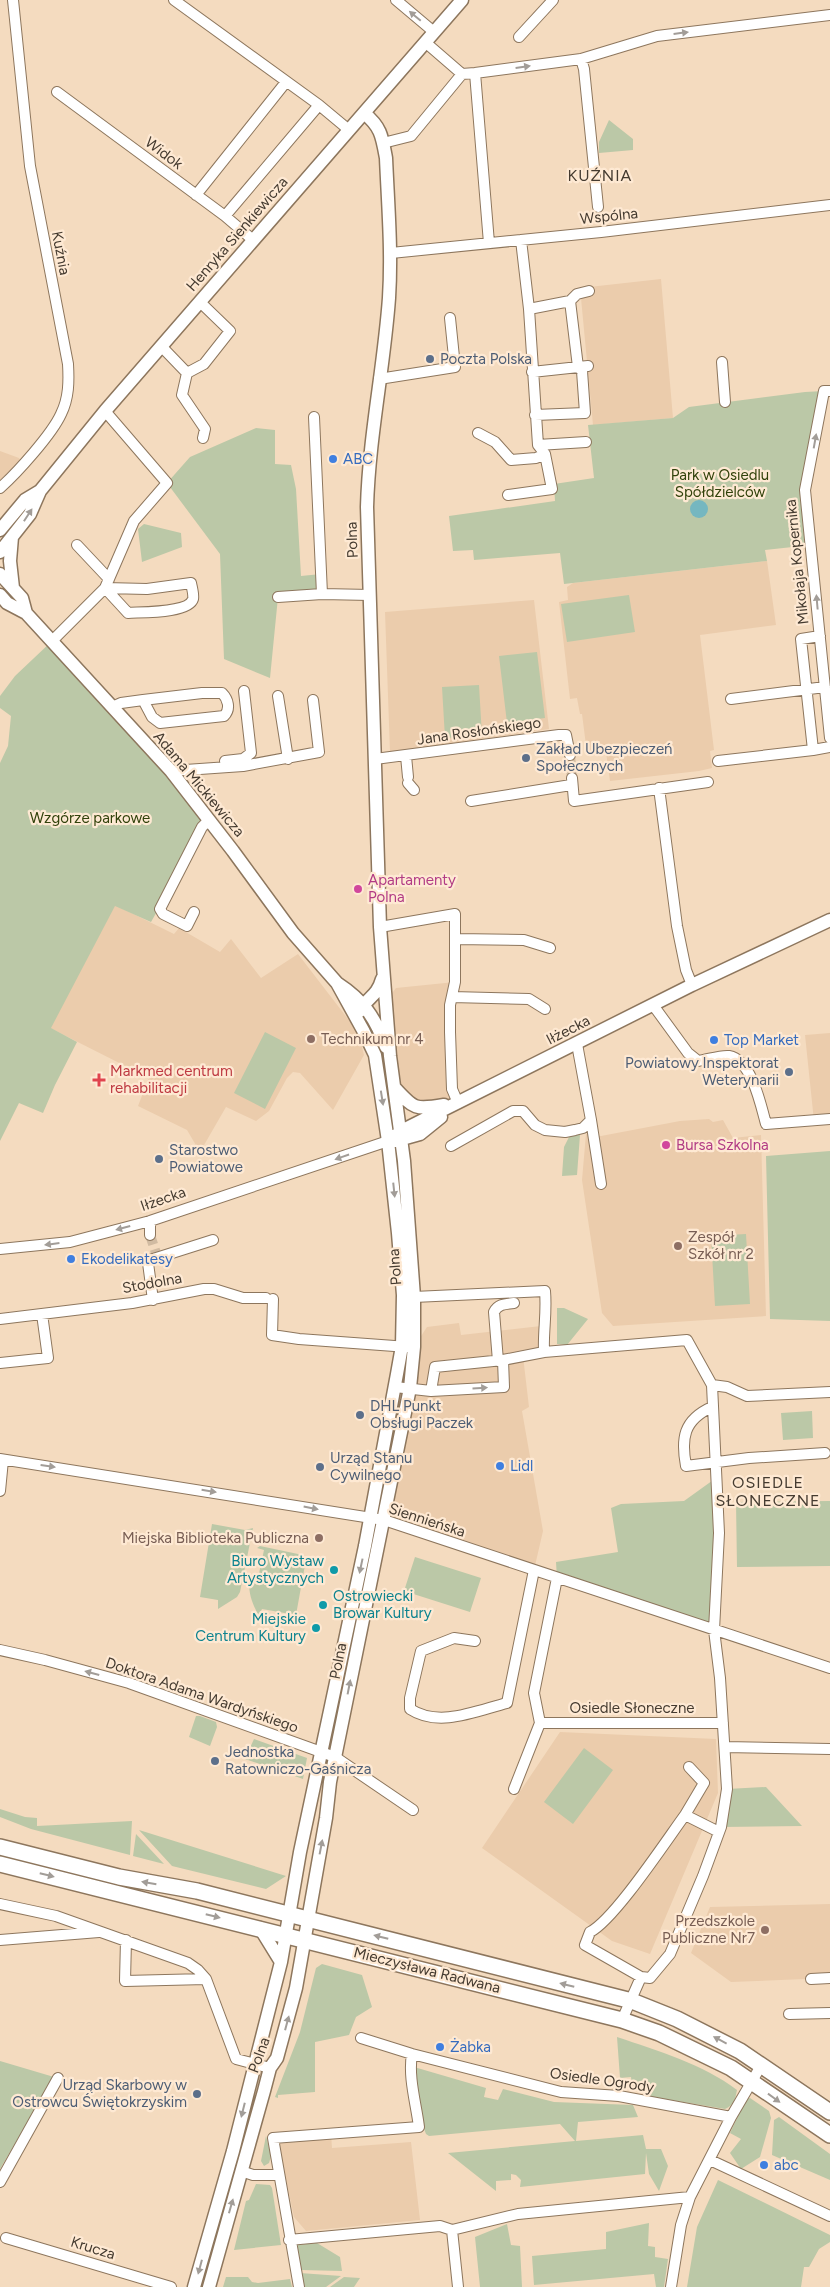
<svg xmlns="http://www.w3.org/2000/svg" width="830" height="2287" font-family="Figtree,sans-serif">
<style>
.built{fill:#ebccac}
.green{fill:#bbc8a7}
.water{fill:#75b7c0}
.lines{fill:none;stroke-linecap:round;stroke-linejoin:round}
.minor-tunnel{stroke:#d1bba2;stroke-width:10;stroke-dasharray:10 5;stroke-linecap:butt}
.minor-casing{stroke:#8d765d;stroke-width:12}
.tertiary-casing{stroke:#8d765d;stroke-width:15}
.secondary-casing{stroke:#8d765d;stroke-width:18}
.minor{stroke:#fff;stroke-width:10}
.tertiary{stroke:#fff;stroke-width:12}
.secondary{stroke:#fff;stroke-width:15}
.oneway{fill:#a29d98}
.service-dot{fill:#5c6f8a;stroke:#fee9d3;stroke-width:2}
.shop-dot{fill:#3f7fe0;stroke:#fee9d3;stroke-width:2}
.hotel-dot{fill:#d1479c;stroke:#fee9d3;stroke-width:2}
.education-dot{fill:#8d6e63;stroke:#fee9d3;stroke-width:2}
.health-dot{fill:#e0444e;stroke:#fee9d3;stroke-width:2}
.culture-dot{fill:#0f9aa8;stroke:#fee9d3;stroke-width:2}
.labels{text-anchor:middle;dominant-baseline:central;stroke-width:4.5;stroke-linejoin:round;paint-order:stroke}
.street-label{font-size:15px;fill:#453b30;stroke:#fee9d3}
.service-label{font-size:15px;fill:#4e5e75;stroke:#fee9d3;text-anchor:start}
.shop-label{font-size:15px;fill:#366cbe;stroke:#fee9d3;text-anchor:start}
.park-label{font-size:15px;fill:#32420b;stroke:#fee9d3}
.hotel-label{font-size:15px;fill:#b23c85;stroke:#fee9d3;text-anchor:start}
.education-label{font-size:15px;fill:#785e54;stroke:#fee9d3;text-anchor:start}
.health-label{font-size:15px;fill:#be3a42;stroke:#fee9d3;text-anchor:start}
.culture-label{font-size:15px;fill:#0d838f;stroke:#fee9d3;text-anchor:end}
.neighbourhood-label{font-size:16px;letter-spacing:1px;fill:#453b30;stroke:#fee9d3}
</style>
<rect width="100%" height="100%" fill="#f4dbbf"/>
<!-- built -->
<path class="built" d="M661 279 673 418 593 425 581 298 589 294V287Z
M0 451 19 458 22 464 0 488Z
M767 561 776 625 700 635 714 750 710 751 712 768 699 771 610 781 606 752 587 753 582 714H580L577 698 570 699 559 602 568 600 567 587 573 583Z
M534 600 549 729 390 752 385 612Z
M115 905 174 934 179 928 220 952 231 939 261 978 298 954 358 1032 364 1055 333 1110 300 1073 293 1072 287 1078 269 1111 256 1121 226 1107 200 1152 187 1130 138 1106 149 1078 50 1028Z
M455 982 450 1032 458 1103 427 1108 395 1088 386 1001 396 988Z
M830 1033V1119L814 1121 805 1035Z
M709 1119 713 1122 723 1120 733 1138 761 1135 766 1316 613 1326 602 1313 582 1180 586 1134 601 1136 680 1121Z
M459 1323 461 1335 541 1326 544 1352 523 1356 529 1407 522 1411 543 1531 534 1570 384 1520 414 1347 427 1327Z
M560 1732 716 1739 718 1793 650 1954 612 1941 482 1848Z
M830 1904V1978L731 1982 691 1953 710 1907Z
M331 2134 332 2148 411 2142 420 2220 306 2231 294 2217 277 2137Z"/>
<!-- green -->
<path class="green" d="M609 120 633 139V150L599 153V142Z
M824 391 805 490 811 545 765 550 767 561 564 584 560 553 474 560 473 550 453 551 449 516 555 501 554 484 594 478 588 425 673 418 689 407 805 392Z
M256 428 275 430V464L291 465 296 489 301 576 321 574 322 594 278 597 270 678 224 659 220 554 167 483 190 457Z
M144 524 181 533 182 547 142 562 138 529Z
M629 595 635 632 567 642 561 604Z
M52 641 209 820 151 922 115 906 51 1028 77 1042 55 1085 43 1113 19 1103 0 1141V763L8 746 11 716 0 708V696L15 676Z
M537 652 545 718 507 723 499 656Z
M479 685 482 736 445 738 442 687Z
M265 1032 296 1048 265 1109 234 1093Z
M570 1135H580L577 1175 562 1176 564 1147Z
M830 1151V1321L770 1319 766 1156Z
M746 1234 750 1304 715 1306 711 1236Z
M557 1308H564L588 1319 567 1345 557 1344Z
M812 1411 813 1438 783 1440 781 1413Z
M716 1478 714 1630 557 1578 556 1562 618 1552 611 1508 621 1504 684 1501Z
M830 1501V1566L737 1567 736 1502Z
M212 1524 245 1530 253 1528 240 1592 237 1597 218 1609V1600L200 1597Z
M260 1546 298 1554 304 1558 305 1565 296 1615 262 1609 259 1616C253 1605 249 1596 249 1582L257 1583 264 1550 257 1548Z
M415 1557 481 1578 470 1612 404 1591Z
M196 1716H200L216 1722 217 1727 210 1746 189 1737Z
M254 1739 307 1758 303 1779 245 1759Z
M584 1748 613 1770 573 1824 544 1802Z
M766 1787 802 1826 721 1827 727 1789Z
M0 1809 25 1817 37 1818V1826L132 1821 130 1855 31 1829 0 1817Z
M139 1830 286 1876 266 1889 172 1866Z
M136 1834 164 1864 133 1856Z
M322 1964 362 1975 372 2007 356 2017 349 2035 315 2042V2092L278 2095V2098L275 2097 300 2032 316 1968Z
M617 2037C658 2051 703 2064 737 2090 735 2100 734 2105 725 2109L653 2097 632 2087 631 2077 620 2078Z
M0 2061 54 2077 0 2169Z
M414 2067 486 2088 484 2097 498 2100 503 2089 554 2102 633 2105 638 2117 578 2122 576 2141 643 2135 646 2149H661L668 2166 659 2191 649 2174 646 2153 645 2174 520 2187 521 2180 516 2175 511 2174V2180L496 2181V2191L448 2153 575 2141 560 2124 429 2136 426 2134 423 2126Z
M750 2098 769 2111 771 2118 760 2157 741 2169 730 2153 741 2139 730 2133 746 2099Z
M779 2117 830 2154V2180L772 2155 774 2120Z
M266 2136 271 2156 269 2163 264 2166 261 2161Z
M718 2180 830 2235V2242L819 2249 809 2267H804L801 2287H687L697 2227Z
M256 2184 270 2185 272 2188 281 2245 234 2250 246 2201 249 2200Z
M649 2223 648 2246 655 2247V2257L668 2259 664 2287H656L654 2274 534 2285 532 2256 606 2249V2232Z
M507 2224 511 2245 520 2246 522 2287H480L475 2237Z
M317 2243 340 2257 342 2271 301 2270 297 2245Z
M300 2273 341 2276 326 2287H303Z
M226 2277H248L252 2282 258 2283 290 2279 292 2287H223Z
M344 2277 360 2278 354 2287H330Z"/>
<!-- water -->
<path class="water" d="M690 509a9 9 0 1 1 18 0a9 9 0 1 1-18 0Z"/>
<g class="lines">
<!-- minor-tunnel -->
<path class="minor-tunnel" d="M570 755 572 778
M150 1235 156 1253"/>
<!-- minor casing -->
<g class="minor-casing">
<path id="minor" d="M174 0 319 105 349 130
M396 0 434 32
M519 37 553 0
M425 42 462 74 475 73 581 59 657 36 830 15
M581 59 584 69 598 207
M475 73 489 243
M57 92 225 216 253 240
M383 143 411 136 462 74
M196 195 286 82
M225 216 319 105
M391 253 601 232 830 205
M529 309 570 301 577 294 589 291
M161 346 187 373 182 395 205 429 203 438
M722 362 725 402
M532 372 588 366
M187 373 204 364 230 331 200 302
M379 379 455 367 450 318
M830 391H824L805 490 830 738
M535 415 585 413 582 371 578 367 570 301
M314 417 322 594
M478 433 495 442 511 460 536 458 545 454
M538 445 586 442
M0 488C17 473 52 434 61 414 69 398 69 381 68 364L30 166 13 0
M508 495 552 489 545 454 538 445 529 309 521 240
M77 545 109 579
M278 597 322 594 370 595
M52 641 105 588 147 589 191 583C192 588 194 595 193 599 189 613 142 612 128 613L105 588 134 521 167 483 105 411
M202 693H222C228 699 231 709 224 716L160 723 152 717 143 700Z
M278 696 288 759
M731 699 825 687
M112 707 121 703 143 700
M813 750 830 747
M406 756 408 777
M375 759 559 735H566L570 755
M225 761 243 759 251 753 244 691
M718 761 813 750 801 639 820 636
M171 771 243 766 319 752 313 700
M572 778 574 801 708 782
M408 783 414 790
M659 788 677 926 686 970 692 985
M471 801 571 785
M194 912 187 926 163 914 160 909 202 827 209 820
M380 927 455 914V982L450 1005V1032L452 1089 458 1103
M455 939 524 940 550 948
M452 997 529 999 545 1009
M653 1005 688 1053 698 1061C707 1060 720 1055 729 1056 752 1060 761 1106 766 1124L830 1119
M591 1120 601 1184
M451 1146 513 1111H523L535 1125 545 1130 565 1132 575 1130 583 1128 591 1120 577 1044
M150 1221V1235
M0 1249 70 1242 150 1221 388 1141
M414 1297 545 1291C547 1313 543 1331 544 1352
M273 1299 272 1335 299 1339 408 1347
M153 1300 148 1263 150 1260 213 1240
M0 1319 132 1303 204 1289H214L243 1298H266
M498 1361 494 1312C498 1304 505 1304 514 1303
M0 1363 48 1358 42 1314
M712 1385 727 1387 747 1396 830 1392
M395 1387 431 1391 504 1387 503 1360
M431 1391 435 1367 503 1360 544 1352 687 1340 712 1385 719 1533 714 1630 720 1678 727 1789 721 1827 703 1876 670 1954 650 1978 641 1977
M712 1407C683 1420 681 1439 686 1466L749 1458 825 1453
M0 1459 384 1520 830 1668
M0 1491 3 1460
M475 1641 454 1638 421 1651 410 1698V1709C439 1728 476 1711 507 1703L534 1570
M0 1650 45 1660 129 1683 335 1757 413 1810
M540 1723H723
M725 1747 830 1749
M689 1767 704 1783 685 1815 719 1832
M514 1789 540 1723 534 1693 557 1578
M0 1904 56 1916 188 1963 198 1970 206 1979 236 2059 270 2068
M0 1940 99 1932
M126 1940 125 1981 206 1979
M811 1979 830 1978
M789 2014 830 2013
M622 2020 641 1977 585 1945 590 1932C614 1920 666 1841 685 1815
M361 2038 412 2054 561 2092 619 2096 731 2117
M710 2160 830 2216
M241 2171 253 2175H278
M0 2182 58 2078
M452 2230 458 2287
M6 2238 171 2287
M289 2240 440 2226 452 2230 518 2214 690 2197
M299 2287 273 2138 419 2127C416 2103 408 2077 412 2054
M671 2287 681 2225 690 2197 731 2117 762 2064"/>
</g>
<!-- tertiary casing -->
<g class="tertiary-casing">
<path id="tertiary" d="M0 530 25 500 40 491
M12 537 10 561 13 588
M0 552 30 514 40 491 105 411 462 0
M0 574 22 598 26 613
M0 595 7 603 26 613 171 771 233 851 293 933 337 983 364 1032 375 1055 388 1141 398 1233 403 1295 402 1346 397 1374 365 1546 300 1852 281 1962 233 2151 194 2287
M337 983C363 1000 375 1017 386 1047
M360 1011C367 997 377 997 382 979
M395 1088C414 1109 415 1110 444 1105
M396 1135 407 1128 692 985 830 920
M395 1141 420 1134 441 1117
M260 1928 281 1962
M209 2287 264 2091 270 2068 277 2058 296 1988 326 1818 330 1782 410 1388 414 1347V1297L404 1161 390 1056 380 927 367 507C369 436 384 368 389 298 392 251 388 205 386 158 382 136 381 127 364 113"/>
</g>
<!-- secondary casing -->
<g class="secondary-casing">
<path id="secondary" d="M0 1847 119 1877 197 1891 632 2001 677 2019 740 2051 830 2112
M0 1864 622 2020 659 2033 731 2068 830 2135"/>
</g>
<!-- minor -->
<use href="#minor" class="minor"/>
<!-- tertiary -->
<use href="#tertiary" class="tertiary"/>
<!-- secondary -->
<use href="#secondary" class="secondary"/>
</g>
<!-- one-way arrows -->
<defs><path id="oneway-solid" d="M-6-.8H1V-3.2L6.5 0L1 3.2V.8H-6Z" transform="scale(1.25)"/></defs>
<g class="oneway">
<use href="#oneway-solid" transform="translate(415 16) rotate(-140)"/>
<use href="#oneway-solid" transform="translate(681 33) rotate(-7)"/>
<use href="#oneway-solid" transform="translate(523 67) rotate(-8)"/>
<use href="#oneway-solid" transform="translate(815 441) rotate(-80)"/>
<use href="#oneway-solid" transform="translate(28 515) rotate(-57)"/>
<use href="#oneway-solid" transform="translate(817 602) rotate(-95)"/>
<use href="#oneway-solid" transform="translate(382 1098) rotate(81)"/>
<use href="#oneway-solid" transform="translate(342 1157) rotate(161)"/>
<use href="#oneway-solid" transform="translate(394 1190) rotate(84)"/>
<use href="#oneway-solid" transform="translate(123 1228) rotate(165)"/>
<use href="#oneway-solid" transform="translate(52 1244) rotate(173)"/>
<use href="#oneway-solid" transform="translate(480 1388) rotate(-3)"/>
<use href="#oneway-solid" transform="translate(48 1466) rotate(8)"/>
<use href="#oneway-solid" transform="translate(209 1491) rotate(9)"/>
<use href="#oneway-solid" transform="translate(311 1508) rotate(11)"/>
<use href="#oneway-solid" transform="translate(361 1566) rotate(102)"/>
<use href="#oneway-solid" transform="translate(92 1673) rotate(-165)"/>
<use href="#oneway-solid" transform="translate(349 1687) rotate(-79)"/>
<use href="#oneway-solid" transform="translate(321 1847) rotate(-79)"/>
<use href="#oneway-solid" transform="translate(47 1875) rotate(14)"/>
<use href="#oneway-solid" transform="translate(149 1883) rotate(-170)"/>
<use href="#oneway-solid" transform="translate(213 1916) rotate(14)"/>
<use href="#oneway-solid" transform="translate(381 1937) rotate(-166)"/>
<use href="#oneway-solid" transform="translate(567 1985) rotate(-166)"/>
<use href="#oneway-solid" transform="translate(287 2023) rotate(-75)"/>
<use href="#oneway-solid" transform="translate(720 2040) rotate(-152)"/>
<use href="#oneway-solid" transform="translate(774 2098) rotate(36)"/>
<use href="#oneway-solid" transform="translate(243 2110) rotate(104)"/>
<use href="#oneway-solid" transform="translate(231 2206) rotate(-74)"/>
<use href="#oneway-solid" transform="translate(200 2267) rotate(105)"/>
</g>
<!-- markers -->
<g class="service-dot">
<circle cx="430" cy="359" r="5"/>
<circle cx="526" cy="758" r="5"/>
<circle cx="789" cy="1072" r="5"/>
<circle cx="159" cy="1159" r="5"/>
<circle cx="360" cy="1415" r="5"/>
<circle cx="320" cy="1467" r="5"/>
<circle cx="215" cy="1761" r="5"/>
<circle cx="197" cy="2094" r="5"/>
</g>
<g class="shop-dot">
<circle cx="333" cy="459" r="5"/>
<circle cx="714" cy="1040" r="5"/>
<circle cx="71" cy="1259" r="5"/>
<circle cx="500" cy="1466" r="5"/>
<circle cx="440" cy="2047" r="5"/>
<circle cx="764" cy="2165" r="5"/>
</g>
<g class="hotel-dot">
<circle cx="358" cy="889" r="5"/>
<circle cx="666" cy="1145" r="5"/>
</g>
<g class="education-dot">
<circle cx="311" cy="1039" r="5"/>
<circle cx="678" cy="1246" r="5"/>
<circle cx="319" cy="1538" r="5"/>
<circle cx="765" cy="1930" r="5"/>
</g>
<path class="health-dot" d="M96.5 1072.5h5v5h5v5h-5v5h-5v-5h-5v-5h5z"/>
<g class="culture-dot">
<circle cx="334" cy="1570" r="5"/>
<circle cx="323" cy="1605" r="5"/>
<circle cx="316" cy="1628" r="5"/>
</g>
<g class="labels">
<!-- street labels -->
<g class="street-label">
<text transform="translate(164 153) rotate(37)">Widok</text>
<text transform="translate(609 216) rotate(-6)">Wspólna</text>
<text transform="translate(237 234) rotate(-49)">Henryka Sienkiewicza</text>
<text transform="translate(61 253) rotate(79)">Kuźnia</text>
<text transform="translate(352 540) rotate(-92)">Polna</text>
<text transform="translate(797 562) rotate(-96)">Mikołaja Kopernika</text>
<text transform="translate(479 731) rotate(-8)">Jana Rosłońskiego</text>
<text transform="translate(199 784) rotate(50)">Adama Mickiewicza</text>
<text transform="translate(568 1030) rotate(-27)">Iłżecka</text>
<text transform="translate(163 1199) rotate(-19)">Iłżecka</text>
<text transform="translate(395 1267) rotate(-94)">Polna</text>
<text transform="translate(152 1283) rotate(-10)">Stodolna</text>
<text transform="translate(427 1520) rotate(18)">Siennieńska</text>
<text transform="translate(338 1661) rotate(-79)">Polna</text>
<text transform="translate(202 1695) rotate(19)">Doktora Adama Wardyńskiego</text>
<text x="632" y="1708">Osiedle Słoneczne</text>
<text transform="translate(427 1970) rotate(14)">Mieczysława Radwana</text>
<text transform="translate(259 2055) rotate(-70)">Polna</text>
<text transform="translate(602 2080) rotate(8)">Osiedle Ogrody</text>
<text transform="translate(93 2248) rotate(17)">Krucza</text>
</g>
<!-- service labels -->
<g class="service-label">
<text x="440" y="359">Poczta Polska</text>
<text x="536" y="749">Zakład Ubezpieczeń<tspan x="536" dy="17">Społecznych</tspan></text>
<text x="779" y="1063" text-anchor="end">Powiatowy Inspektorat<tspan x="779" dy="17">Weterynarii</tspan></text>
<text x="169" y="1150">Starostwo<tspan x="169" dy="17">Powiatowe</tspan></text>
<text x="370" y="1406">DHL Punkt<tspan x="370" dy="17">Obsługi Paczek</tspan></text>
<text x="330" y="1458">Urząd Stanu<tspan x="330" dy="17">Cywilnego</tspan></text>
<text x="225" y="1752">Jednostka<tspan x="225" dy="17">Ratowniczo-Gaśnicza</tspan></text>
<text x="187" y="2085" text-anchor="end">Urząd Skarbowy w<tspan x="187" dy="17">Ostrowcu Świętokrzyskim</tspan></text>
</g>
<!-- shop labels -->
<g class="shop-label">
<text x="343" y="459">ABC</text>
<text x="724" y="1040">Top Market</text>
<text x="81" y="1259">Ekodelikatesy</text>
<text x="510" y="1466">Lidl</text>
<text x="450" y="2047">Żabka</text>
<text x="774" y="2165">abc</text>
</g>
<!-- park labels -->
<g class="park-label">
<text x="720" y="475">Park w Osiedlu<tspan x="720" dy="17">Spółdzielców</tspan></text>
<text x="90" y="818">Wzgórze parkowe</text>
</g>
<!-- hotel labels -->
<g class="hotel-label">
<text x="368" y="880">Apartamenty<tspan x="368" dy="17">Polna</tspan></text>
<text x="676" y="1145">Bursa Szkolna</text>
</g>
<!-- education labels -->
<g class="education-label">
<text x="321" y="1039">Technikum nr 4</text>
<text x="688" y="1237">Zespół<tspan x="688" dy="17">Szkół nr 2</tspan></text>
<text x="309" y="1538" text-anchor="end">Miejska Biblioteka Publiczna</text>
<text x="755" y="1921" text-anchor="end">Przedszkole<tspan x="755" dy="17">Publiczne Nr7</tspan></text>
</g>
<!-- health labels -->
<g class="health-label">
<text x="110" y="1071">Markmed centrum<tspan x="110" dy="17">rehabilitacji</tspan></text>
</g>
<!-- culture labels -->
<g class="culture-label">
<text x="324" y="1561">Biuro Wystaw<tspan x="324" dy="17">Artystycznych</tspan></text>
<text x="333" y="1596" text-anchor="start">Ostrowiecki<tspan x="333" dy="17">Browar Kultury</tspan></text>
<text x="306" y="1619">Miejskie<tspan x="306" dy="17">Centrum Kultury</tspan></text>
</g>
<!-- neighbourhood labels -->
<g class="neighbourhood-label">
<text x="600" y="175">KUŹNIA</text>
<text x="768" y="1482">OSIEDLE<tspan x="768" dy="18">SŁONECZNE</tspan></text>
</g>
</g>
</svg>
